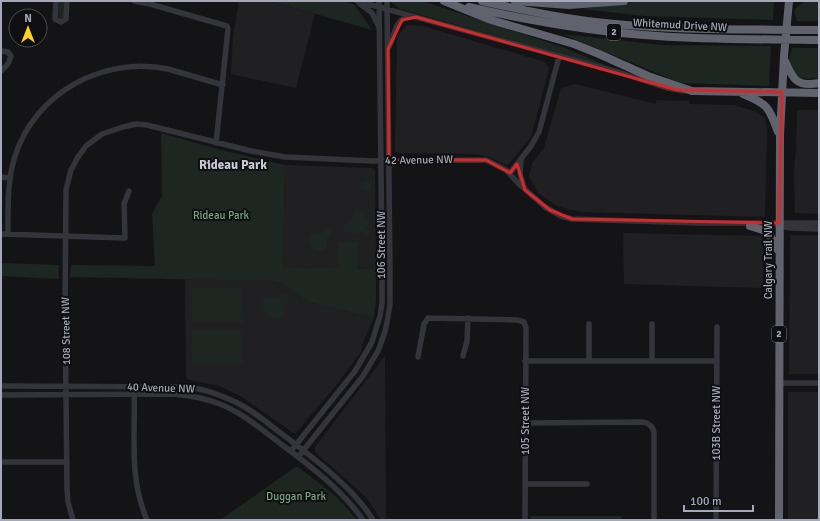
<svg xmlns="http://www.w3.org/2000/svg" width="820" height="521" font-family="Signika,sans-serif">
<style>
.built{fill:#202023}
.green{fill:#1d2620}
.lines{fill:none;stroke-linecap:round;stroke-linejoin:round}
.minor{stroke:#34353b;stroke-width:5.5}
.highway{stroke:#60626d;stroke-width:8}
.marked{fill:none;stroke:#d62828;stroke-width:3;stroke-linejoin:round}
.labels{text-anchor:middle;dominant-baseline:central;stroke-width:4;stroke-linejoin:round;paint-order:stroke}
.shield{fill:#0f0f11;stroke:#777a86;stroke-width:1}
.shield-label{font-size:10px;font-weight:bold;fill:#a4a8b8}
.street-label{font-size:11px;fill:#a4a8b8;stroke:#0f0f11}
.park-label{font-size:11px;fill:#79a581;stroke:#0f0f11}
.quarter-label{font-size:13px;font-weight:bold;fill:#c6c8d3;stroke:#0f0f11}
</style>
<rect width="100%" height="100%" fill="#141416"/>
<!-- built -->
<path class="built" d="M239 1H270L315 14 296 88 231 74 233 36Z
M407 25 423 26 545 62 549 69 531 137 509 164 506 165 490 157 475 154 399 153 395 151 397 36Z
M575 84 656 104V100L689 101V104L733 105 755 111 765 118 767 131 765 217 580 212 557 206 538 193 529 176 532 163 544 148 561 88Z
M797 110H819V214L795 213 794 170 796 150Z
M285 165 372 168 375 170 376 269 283 267Z
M623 233 763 236V288L624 284Z
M790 235H819V374H789Z
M185 279 273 281 282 283 308 302 374 318 363 342 361 352 337 384 295 434 242 397 219 386 186 379Z
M385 356 386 520H381L367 498 315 452V447Z
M788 392H819V520H788Z"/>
<!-- green -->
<path class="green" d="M59 1 64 2V17L61 19 58 16Z
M270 1H341L354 4 372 30Z
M392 1H422L565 48 615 69 400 9 392 3Z
M640 1H774L773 20 644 16 582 9Z
M805 1H819V21H797L794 10Z
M562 34 662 45 771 46 769 86 681 83Z
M792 48H819V78C799 80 798 79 788 62Z
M161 133 221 150 285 165 283 267 338 268 339 242H357V269H376V301L374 318 308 302 282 283 273 281 70 277 71 265 155 266 152 214 162 196Z
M367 182 371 183V190L367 191 362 190V183Z
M359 210 365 213 366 215 365 219 370 222 368 225 365 226 366 231 369 232 368 236H365L363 231C358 236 352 232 345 232L342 227 351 221 354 211Z
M326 229 331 230 332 235 327 238V249C315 256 306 246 311 233H322Z
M1 263 59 265V279L1 276Z
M242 288 243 322H192V288Z
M281 294H285L288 296V301L284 305V317C272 323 256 311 264 298H276Z
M192 330H242V363H192Z
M297 466 337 497 357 520H220Z
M531 516H621V520H531Z"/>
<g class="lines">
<!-- minor -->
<path class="minor" d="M56 1 55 19 61 22 66 19 67 1
M134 1 150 4 227 26 228 29 216 143
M357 1 621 73 667 88 684 91
M359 3 372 13 379 27
M388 48C397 35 392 18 412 17
M1 51 8 52 11 56 8 64 1 71
M521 160 520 174 524 187
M510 173 531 146 539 132 559 57
M1 177 10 178
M778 226 792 228 819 229
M1 234 125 238 124 204 129 191
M8 234C8 208 7 181 15 156 36 92 103 56 168 69L223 85
M589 324V361
M463 356 467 341 468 318
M418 357 424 324 428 318 517 320 524 322 526 328 525 520
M525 361H717
M652 361V324
M779 383H819
M1 386 184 387C200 388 216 393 231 400 250 408 266 422 282 434 312 457 354 488 373 520
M134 386C136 433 128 476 147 520
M1 395 172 394C188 395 204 398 220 404 240 412 256 425 273 438 305 462 340 487 363 520
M525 423 642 422C649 423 653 426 654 433V520
M291 451 355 371 372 342 380 316 382 303V258L379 1
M298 457 363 376 378 351 385 332 388 317 390 304V271L387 1
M1 462H67
M525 484H587
M73 520 68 502 67 488 65 310 66 190 71 170 78 157 86 146 102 134 123 127 136 124 147 125 251 151 285 157 373 161 486 160 506 170 519 184 545 207 561 216 572 219 699 223H819
M716 520 717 327"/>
<!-- highway -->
<path class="highway" d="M444 1 491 20 574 44 599 54 648 76 692 91 819 93
M482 1C517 9 552 16 587 21 664 31 742 29 819 30
M515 1 569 5 624 1
M469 7C531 21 594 32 658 36 711 40 765 39 819 40
M785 61C793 80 797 87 819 83
M743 94C768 104 769 107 778 132
M750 226 766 231 772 239 778 250
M779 520 780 135 784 56 789 1"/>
</g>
<!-- marked area -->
<path class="marked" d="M416 17 677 90 782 92 779 223 572 219 550 210 525 190 517 164 510 173 486 160H389L388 49 402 20Z"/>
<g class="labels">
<!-- shield labels -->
<g class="shield">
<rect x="607" y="24" width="14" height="16" rx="3"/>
<rect x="772" y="326" width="14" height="16" rx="3"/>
</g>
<g class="shield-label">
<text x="614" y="32">2</text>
<text x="779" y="334">2</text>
</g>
<!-- street labels -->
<g class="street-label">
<text transform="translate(680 25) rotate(3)">Whitemud Drive NW</text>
<text transform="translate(419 160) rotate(-1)">42 Avenue NW</text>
<text transform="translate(381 245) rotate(-90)">106 Street NW</text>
<text transform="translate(768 260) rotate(-90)">Calgary Trail NW</text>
<text transform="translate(66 331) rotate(-91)">108 Street NW</text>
<text transform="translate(161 388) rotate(2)">40 Avenue NW</text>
<text transform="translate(525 421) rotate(-90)">105 Street NW</text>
<text transform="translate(716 423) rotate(-90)">103B Street NW</text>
</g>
<!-- park labels -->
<g class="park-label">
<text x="221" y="215">Rideau Park</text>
<text x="296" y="496">Duggan Park</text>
</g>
<!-- quarter labels -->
<g class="quarter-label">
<text x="233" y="165">Rideau Park</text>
</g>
</g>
<!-- border -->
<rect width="820" height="521" fill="none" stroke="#a4a8b8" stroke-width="4"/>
<!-- north arrow -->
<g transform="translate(28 28)"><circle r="19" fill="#0f0f11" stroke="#4b4c54"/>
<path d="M0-3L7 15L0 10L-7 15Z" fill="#ffcf23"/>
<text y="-6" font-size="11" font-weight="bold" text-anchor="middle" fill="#a4a8b8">N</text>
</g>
<!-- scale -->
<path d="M684 505v6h69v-6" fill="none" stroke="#a4a8b8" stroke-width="2"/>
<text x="690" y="505" font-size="12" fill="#a4a8b8" stroke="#0f0f11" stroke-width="3" paint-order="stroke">100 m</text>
</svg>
